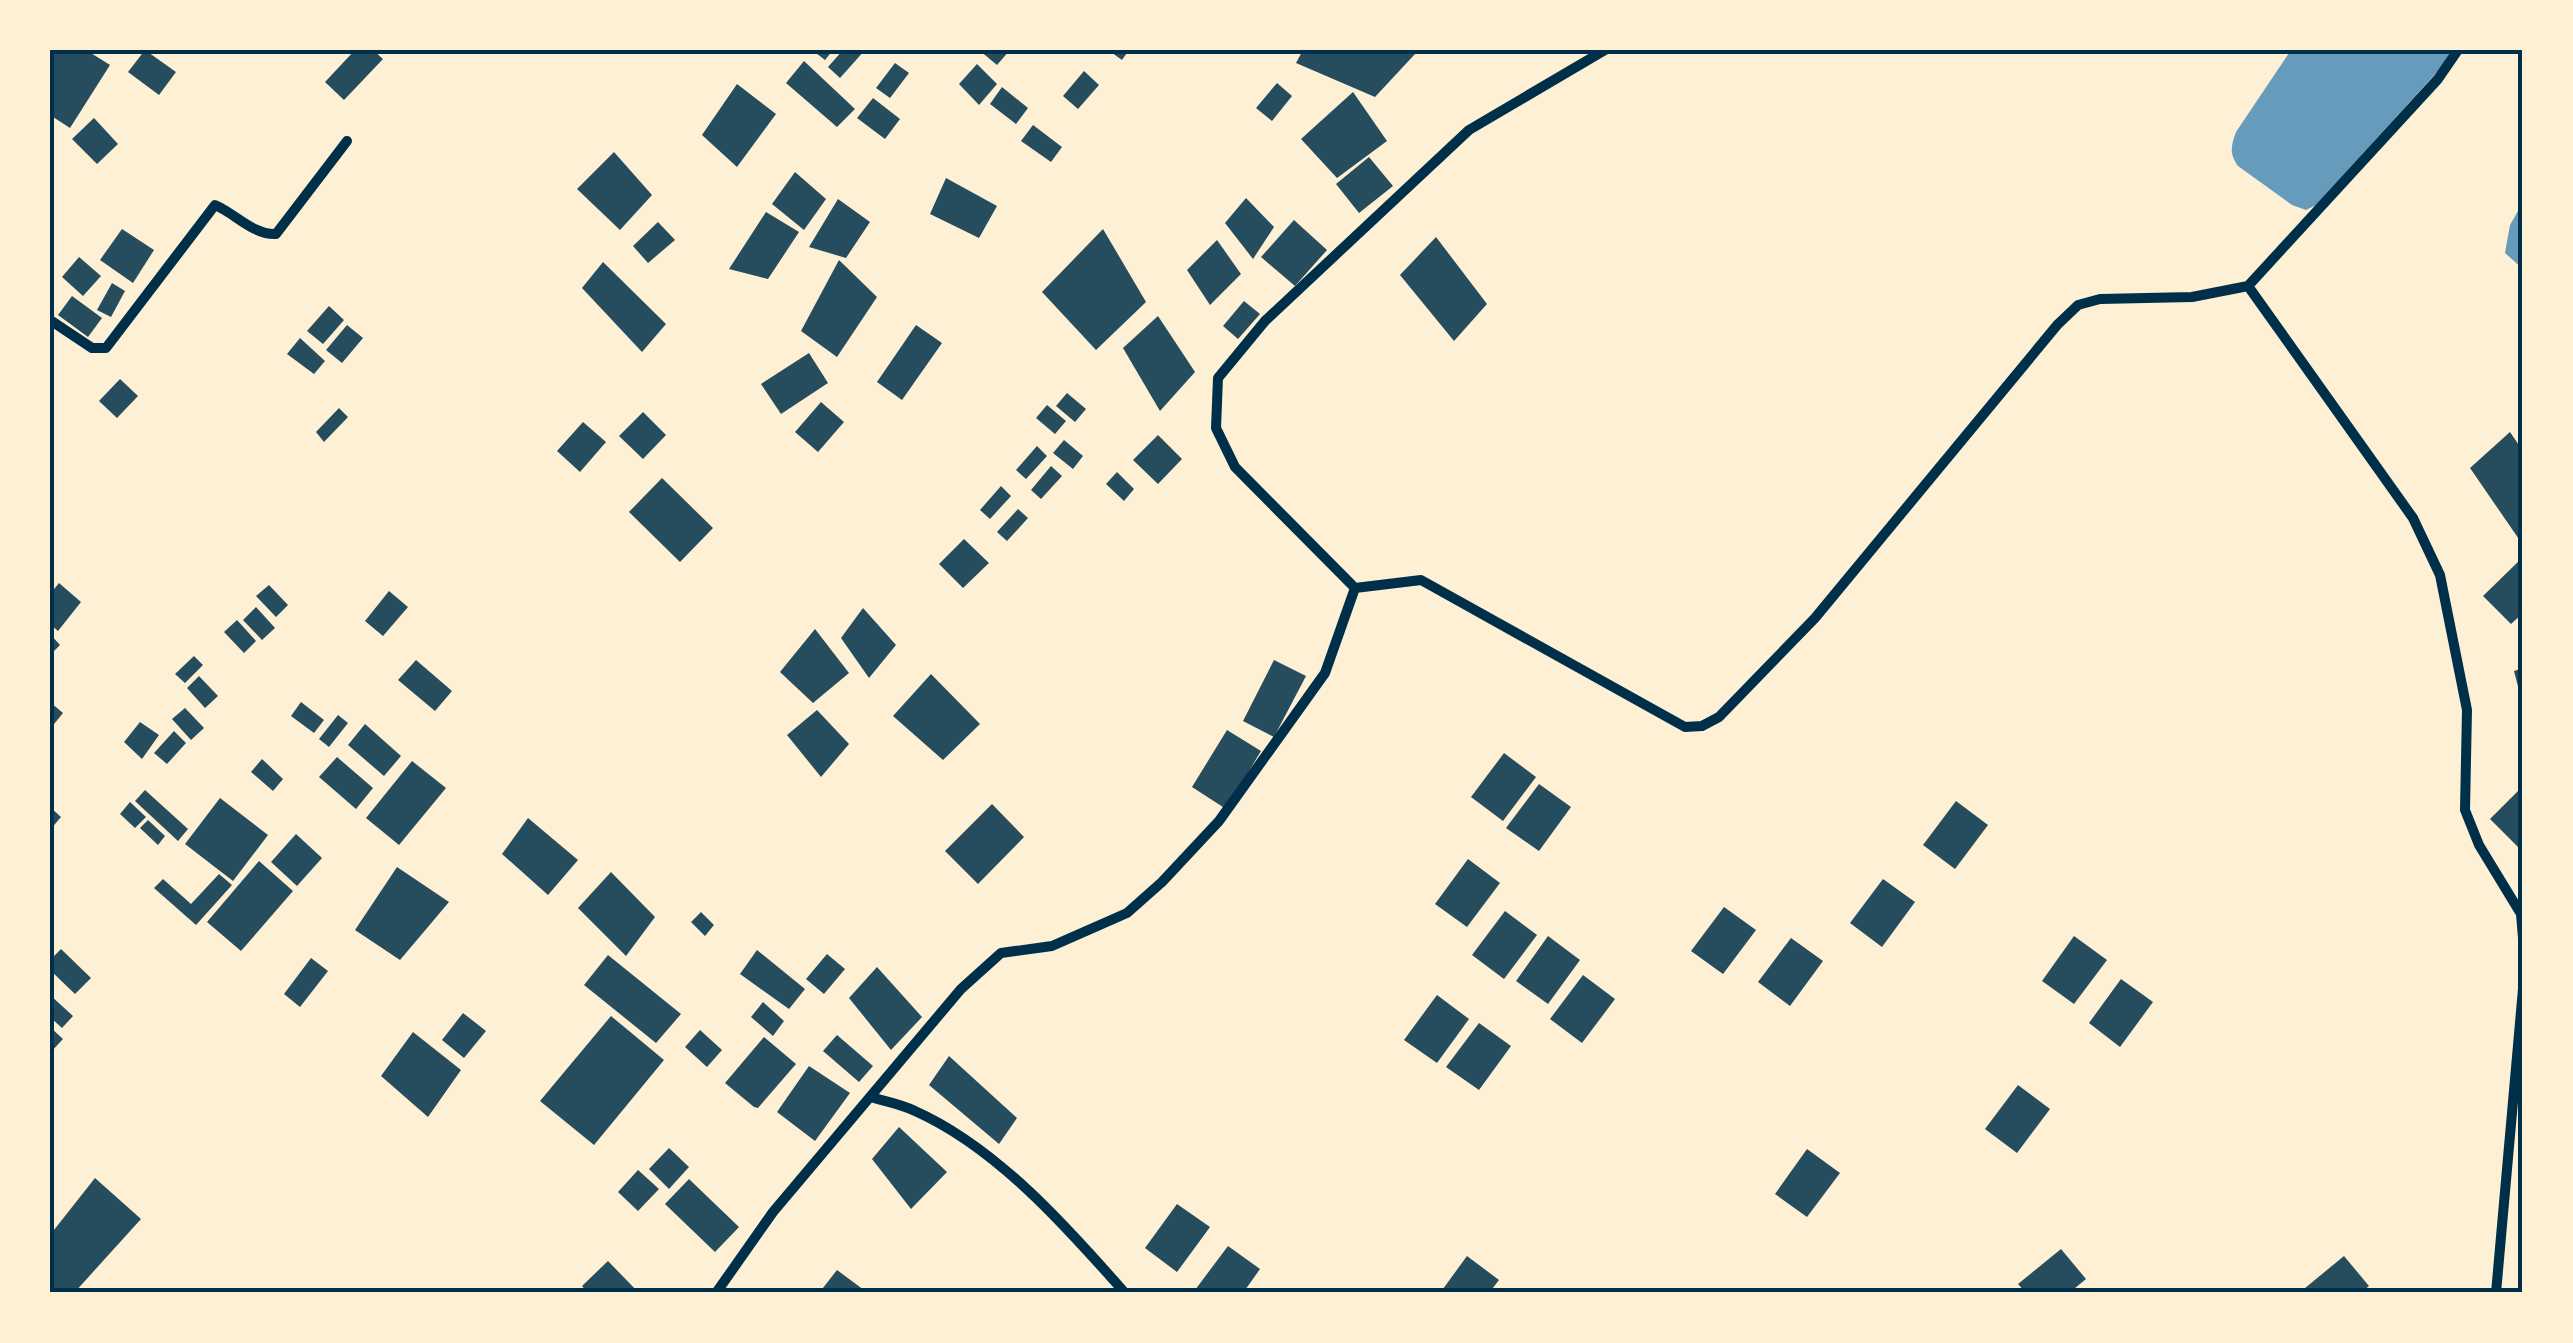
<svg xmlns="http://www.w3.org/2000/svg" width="2573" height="1343" font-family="Raleway,sans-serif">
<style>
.water{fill:#669bbc}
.building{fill:#264d5e}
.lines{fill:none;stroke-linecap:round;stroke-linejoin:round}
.minor{stroke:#003049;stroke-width:10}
.neatline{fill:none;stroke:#003049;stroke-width:4}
</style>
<rect width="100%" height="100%" fill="#fdf0d5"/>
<!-- water -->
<path class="water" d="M2291 50H2457L2316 205 2306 210 2292 205 2238 166C2229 153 2231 146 2236 132Z
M2523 202V269L2505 253 2510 225Z"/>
<!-- building -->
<path class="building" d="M50 50H86L110 65 70 128 50 115Z
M145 50 176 72 159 95 128 72Z
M355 50H373L383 59 344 100 325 82Z
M812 50H833L825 60Z
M843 50H865L840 78 828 67Z
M979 50H1010L997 65Z
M1108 50H1129L1122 60Z
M1303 50H1411L1415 54 1375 97 1296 63Z
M804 61 855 109 837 127 786 83Z
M895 63 909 73 890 98 876 88Z
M977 64 997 84 979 105 959 84Z
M1084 71 1099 85 1078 109 1063 96Z
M1277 83 1292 96 1272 121 1256 108Z
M737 84 776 114 737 167 702 135Z
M1002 87 1028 108 1016 124 990 104Z
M1353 92 1387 141 1337 178 1301 139Z
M873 98 900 119 885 139 857 118Z
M94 118 118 144 97 164 72 139Z
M1033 125 1062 147 1051 162 1021 141Z
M614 152 652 195 620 230 577 189Z
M1369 157 1393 186 1359 213 1336 184Z
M795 172 826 199 804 230 772 204Z
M946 178 997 206 979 238 930 214Z
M1246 198 1274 227 1253 259 1225 223Z
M838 199 870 222 846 258 809 247Z
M766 212 799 232 768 279 729 269Z
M1294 220 1327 250 1295 286 1261 257Z
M658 222 675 240 648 263 633 246Z
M122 229 154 250 133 283 100 260Z
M1103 229 1146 302 1096 350 1042 292Z
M1436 237 1487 304 1454 341 1400 275Z
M1217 240 1241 274 1210 305 1187 270Z
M79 257 101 276 83 296 62 277Z
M839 260 877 297 837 357 801 331Z
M603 262 666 324 642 352 582 288Z
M112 283 125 291 111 317 97 310Z
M72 296 102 318 88 337 58 315Z
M1244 301 1260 314 1238 339 1223 326Z
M329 306 344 320 323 344 307 331Z
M1158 316 1195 372 1160 411 1123 348Z
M347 325 363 338 342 363 326 350Z
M916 325 942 343 902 400 877 382Z
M300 338 325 361 314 374 287 354Z
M809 353 828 383 781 414 761 384Z
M120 379 138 396 117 418 99 401Z
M1067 393 1086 409 1075 422 1056 406Z
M821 402 844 422 818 452 795 432Z
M1047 405 1066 421 1055 434 1036 418Z
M339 408 348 417 324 442 316 432Z
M643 412 666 435 643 459 619 436Z
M583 422 606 442 580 472 557 451Z
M2510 432 2523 451V545L2470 468Z
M1158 435 1182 459 1158 484 1133 460Z
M1064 440 1083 456 1073 469 1053 453Z
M1037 446 1047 456 1026 479 1016 470Z
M1051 466 1062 476 1041 499 1031 490Z
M1117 472 1134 489 1124 501 1106 484Z
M662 478 713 528 680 562 629 512Z
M1001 486 1011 496 990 519 980 510Z
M1018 509 1028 518 1007 541 997 532Z
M964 539 989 563 963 588 939 564Z
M2523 557V613L2511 624 2483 596Z
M59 583 81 602 58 631 50 624V594Z
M269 585 288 605 276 617 256 596Z
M389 591 408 607 383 636 365 621Z
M256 607 275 628 262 640 243 620Z
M863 608 896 645 869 678 841 638Z
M237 620 256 641 244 653 224 632Z
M815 629 849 673 813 703 780 672Z
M50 634 60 645 50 655Z
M194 656 203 665 185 683 175 674Z
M416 660 452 691 435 711 398 680Z
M1274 660 1306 676 1274 737 1243 721Z
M2523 668V702H2522L2514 671Z
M931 674 980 724 943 760 893 716Z
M199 676 218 696 205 708 187 688Z
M50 702 63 713 50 729Z
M301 702 324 720 314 733 291 716Z
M185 708 204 728 191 740 172 719Z
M817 710 849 744 821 777 787 735Z
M338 715 348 723 329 747 319 739Z
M140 722 159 735 142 759 124 742Z
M365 724 401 756 384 776 348 745Z
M1227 730 1261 751 1226 809 1192 787Z
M174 731 186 743 167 764 154 753Z
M1504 753 1536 777 1503 821 1471 797Z
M337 757 373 788 356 809 319 777Z
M262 759 283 779 273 791 251 772Z
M412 761 446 788 399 845 366 818Z
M1539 784 1571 807 1539 851 1506 828Z
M2523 786V842L2518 847 2490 819Z
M145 790 188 829 178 841 135 801Z
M220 798 268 835 233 881 185 844Z
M1956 801 1988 825 1955 869 1923 845Z
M130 802 146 817 135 828 120 814Z
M992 804 1024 837 978 884 945 851Z
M50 807 61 817 50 830Z
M528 818 578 860 548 895 502 854Z
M148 820 165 836 158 845 140 828Z
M296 834 322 858 297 886 271 862Z
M1468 859 1500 883 1467 927 1435 904Z
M259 861 293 891 241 951 207 922Z
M397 867 449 902 400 960 355 930Z
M611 872 655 917 626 956 578 908Z
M219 874 232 885 196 925 154 888 163 879 191 904Z
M1883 879 1915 902 1882 947 1850 923Z
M1724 907 1756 930 1723 974 1691 951Z
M1505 911 1537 935 1504 979 1472 955Z
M701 912 714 925 705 936 691 922Z
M1548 936 1580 960 1548 1004 1516 981Z
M2074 936 2107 960 2074 1004 2042 981Z
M1791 938 1823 961 1790 1006 1758 982Z
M61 949 91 978 75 994 50 970V960Z
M757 950 805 989 789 1009 740 974Z
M827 954 845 969 824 994 806 979Z
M608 955 681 1014 656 1043 584 985Z
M311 958 328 971 300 1007 284 994Z
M877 967 922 1017 891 1050 849 998Z
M1583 975 1615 999 1582 1043 1550 1019Z
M2121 979 2153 1002 2120 1047 2089 1023Z
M50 995 73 1016 62 1028 50 1017Z
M1437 995 1469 1019 1437 1063 1404 1040Z
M763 1002 784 1021 773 1036 751 1017Z
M463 1013 486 1031 464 1058 442 1040Z
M611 1016 664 1060 594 1145 540 1101Z
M1479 1023 1511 1046 1479 1090 1446 1067Z
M50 1027 63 1039 50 1053Z
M700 1030 722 1050 707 1067 685 1047Z
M413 1032 461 1070 428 1117 381 1076Z
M837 1035 873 1066 859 1082 823 1051Z
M764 1037 796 1064 758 1108 754 1107 725 1083Z
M949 1056 1017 1118 999 1144 929 1085Z
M809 1066 850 1093 815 1141 777 1112Z
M2018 1085 2050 1109 2017 1153 1985 1129Z
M899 1127 947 1172 911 1209 872 1159Z
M669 1148 689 1167 669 1189 649 1169Z
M1807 1149 1840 1173 1807 1217 1775 1194Z
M638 1170 659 1189 638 1211 618 1192Z
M95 1178 141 1219 74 1293H50V1235Z
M689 1179 739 1227 715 1252 665 1204Z
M1177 1204 1210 1227 1177 1272 1145 1248Z
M1228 1246 1260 1269 1243 1293H1199L1195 1290Z
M2061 1249 2086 1279 2069 1293H2026L2018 1284Z
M1467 1256 1499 1280 1489 1293H1440Z
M2344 1256 2369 1286 2361 1293H2299Z
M608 1261 639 1293H588L582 1286Z
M837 1270 868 1293H819Z"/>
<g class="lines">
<!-- minor -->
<path class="minor" d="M2458 50 2438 79 2248 286 2413 518 2440 575 2467 710 2465 810 2479 845 2521 914 2523 938
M50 320 92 348H106L215 205C236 214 253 235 276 234L347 141
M1355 588 1421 580 1685 727 1702 726 1719 717 1815 618 2058 324 2078 305 2100 299 2192 297 2248 286
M870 1097C884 1101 901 1104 915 1111 996 1147 1067 1227 1125 1293
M716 1293 773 1212 961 989 1001 953 1052 946 1127 913 1162 882 1219 821 1325 673 1355 588 1235 467 1216 428 1218 378 1265 321 1469 130 1605 50
M2496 1293 2523 989"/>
</g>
<!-- border -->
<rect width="2573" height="1343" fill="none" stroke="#fdf0d5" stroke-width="105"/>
<rect x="52" y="52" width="2468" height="1238" class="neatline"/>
</svg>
